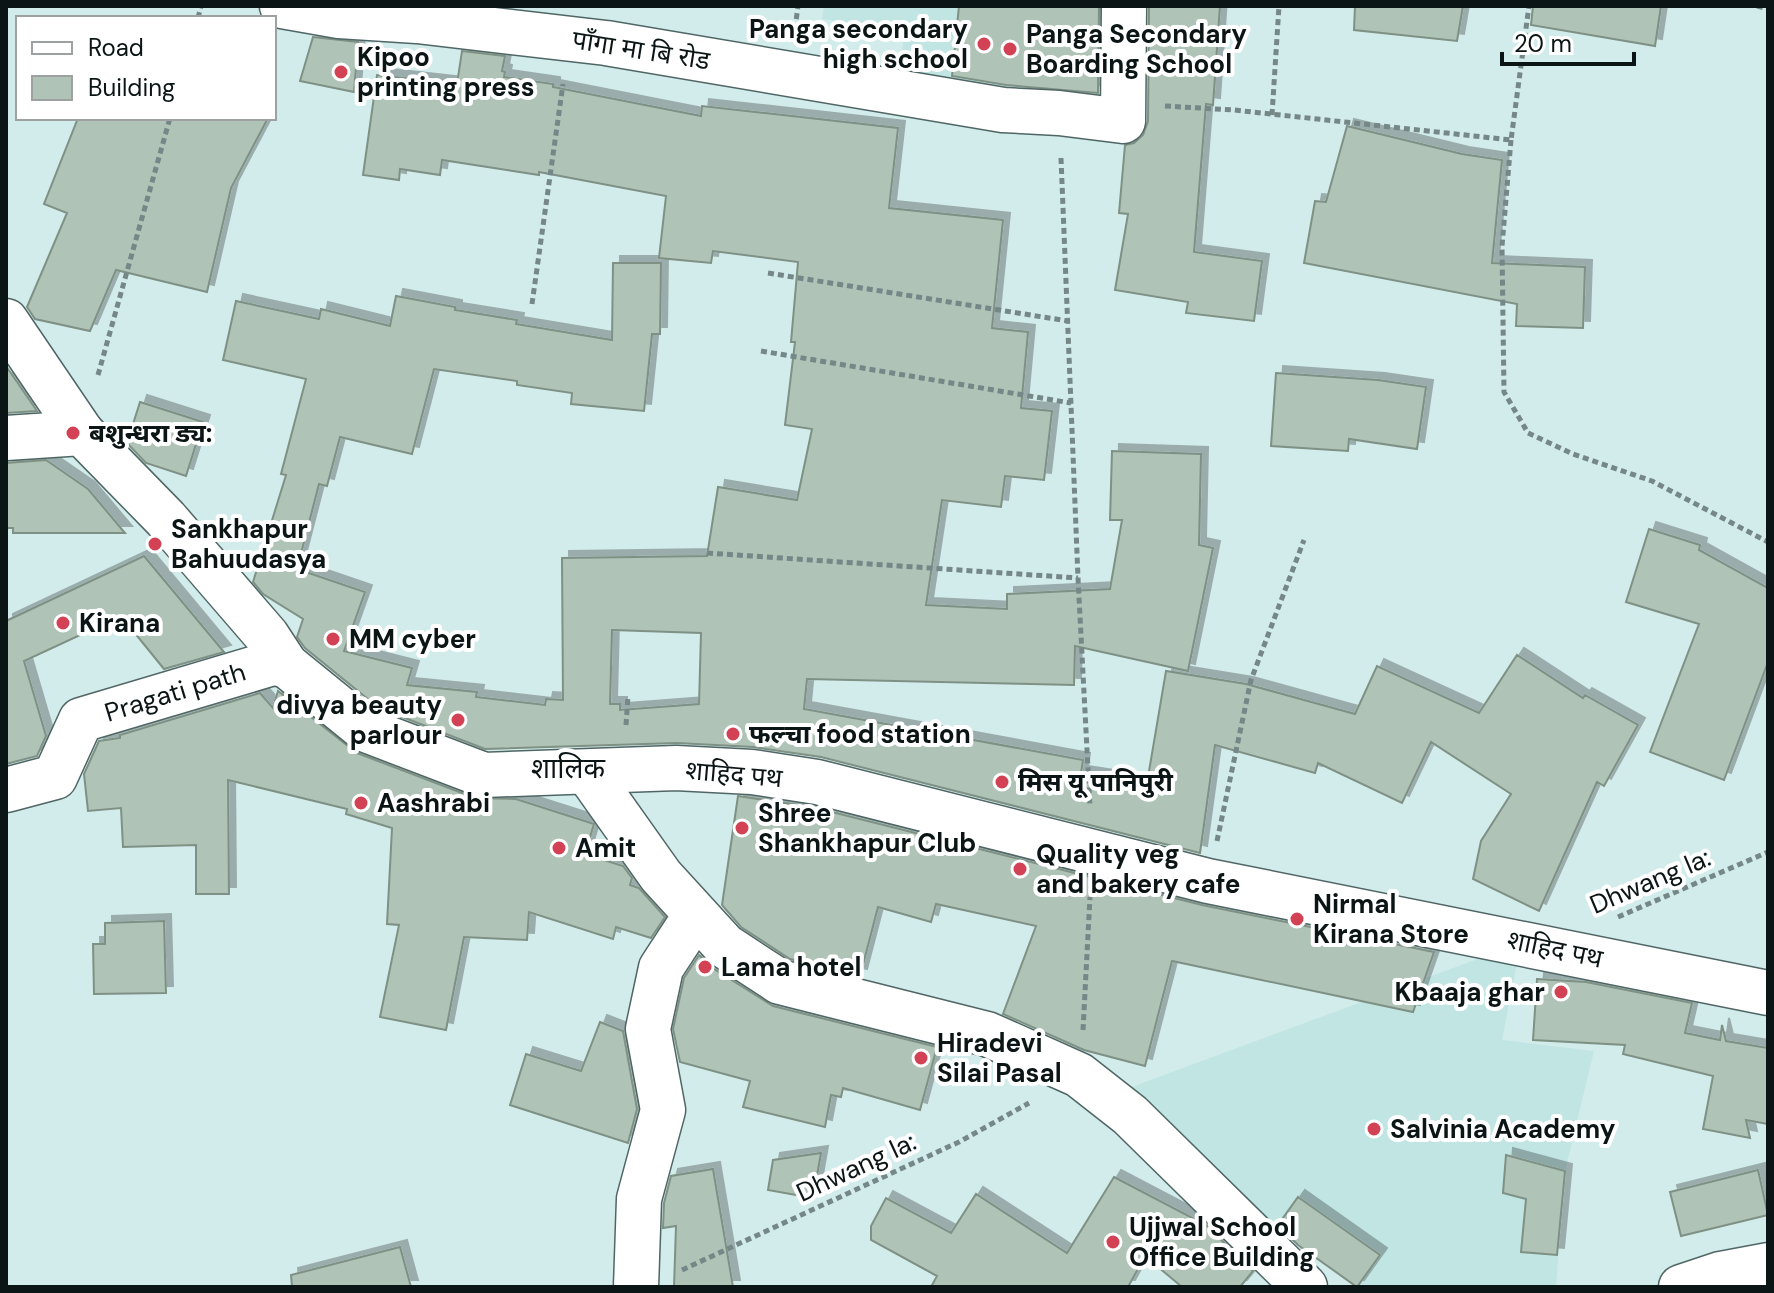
<svg xmlns="http://www.w3.org/2000/svg" width="1774" height="1293" font-family="'DM Sans','Noto Sans Devanagari',sans-serif">
<style>
.built{fill:#c0e5e2}
.building{fill:#afc3b6;stroke:#7f9185;stroke-width:2;fill-rule:evenodd;filter:url(#shadow)}
.lines{fill:none;stroke-linecap:round;stroke-linejoin:round}
.street-casing{stroke:#4f6665;stroke-width:47}
.secondary-casing{stroke:#4f6665;stroke-width:47}
.path{stroke:#758787;stroke-width:5;stroke-dasharray:6 4;stroke-linecap:butt}
.street{stroke:#fff;stroke-width:44}
.secondary{stroke:#fff;stroke-width:44}
.poi-dot{fill:#d24254;stroke:#fff;stroke-width:3}
.labels{text-anchor:middle;dominant-baseline:central;stroke-width:8;stroke-linejoin:round;paint-order:stroke}
.poi-label{font-size:26px;font-weight:bold;fill:#0c1515;stroke:#fff;text-anchor:start}
.street-label{font-size:26px;fill:#0c1515;stroke:#fff}
.neighbourhood-label{font-size:28px;fill:#0c1515;stroke:#fff}
</style>
<defs>
<filter id="shadow"><feDropShadow dx="7" dy="-7" stdDeviation="0" flood-color="#0004"/></filter>
</defs>
<rect width="100%" height="100%" fill="#d2eceb"/>
<!-- built -->
<path class="built" d="M824 6H1119L1114 108 951 83 901 69 904 30 822 19Z
M1521 943 1502 1040 1594 1051 1565 1171 1556 1287H1357L1275 1229 1129 1088Z"/>
<!-- building -->
<path class="building" d="M959 6H1099L1098 93 1006 85 952 76Z
M1149 6H1220L1213 105 1206 104 1194 252 1262 261 1254 321 1186 313 1188 302 1115 290 1128 214 1119 213 1125 145 1134 143 1143 135 1148 121Z
M1355 6H1463L1457 41 1354 30Z
M1533 6H1661L1655 46 1531 25Z
M313 37 358 42 354 92 300 81Z
M462 51 505 56 502 71 505 72 504 77 553 84V87L701 116 702 106 898 128 889 208 1003 220 992 328 1028 332 1021 408 1052 411 1044 480 1005 476 1001 507 942 500 926 605 1007 609V594L1110 589 1122 520H1110L1112 451 1201 454 1199 545 1213 548 1188 671 1075 646 1074 685 807 679 804 709 1083 760 1081 773 1147 783 1166 671 1246 684 1355 714 1377 666 1479 713 1517 655 1583 698 1585 695 1638 725 1604 786 1597 782 1539 911 1473 879 1481 841 1511 794 1431 742 1402 803 1318 763 1315 773 1215 745 1200 853 821 757 753 747 677 743 485 749 379 708 305 648 297 637 303 619 263 594 253 582 286 475 281 474 306 379 223 360 236 301 319 319 321 309 390 326 396 296 455 307V310L517 320 516 324 612 340 613 263H661L660 334H652L644 411 571 404 572 393 517 385V381L434 369 412 454 340 437 327 486 319 484 297 569 365 592 344 651 412 668 407 685 477 692 476 697 545 705 546 699 563 700 562 558 707 556 718 487 797 500 812 429 785 425 795 342H791L798 262 713 251 711 263 659 258 666 196 539 172V175L442 160 440 175 400 169 399 180 363 175 377 75 457 84ZM612 630 701 633 699 704 620 710V704H610Z
M78 118H268L231 188 207 292 116 270 90 331 35 319 27 307 67 213 44 204Z
M1347 126 1462 154 1502 160 1492 263 1585 267 1583 328 1516 326 1517 304 1304 263 1315 201 1326 202Z
M6 366 37 411 6 413Z
M1276 373 1378 380 1426 387 1417 449 1349 439 1348 451 1271 446Z
M140 402 203 422 186 476 146 463 127 443Z
M46 460 88 489 125 533H13V528H6V463Z
M1649 529 1700 545 1699 550 1768 588V662L1724 780 1650 752 1699 624 1626 602Z
M144 556 224 652 164 669 121 616 24 661 46 736 37 756 6 764V621Z
M278 691 357 753 475 798 516 799 594 824 585 854 623 866 632 878 630 885 639 888 665 917 651 938 616 927 613 939 529 912 527 940 464 937 446 1030 380 1017 399 925 387 924 392 828 346 814 347 809 228 780 229 894H196V845L123 847 121 808 88 811 84 774 99 741 120 738V735L260 693 273 708Z
M738 796 812 807 1202 905 1434 952 1413 1012 1172 961 1145 1066 1084 1050 1003 1014 1036 926 936 904 931 922 878 907 860 976 790 959 741 927 722 905Z
M164 921 166 993 94 994 93 944H105V923Z
M699 955 711 967 773 1006 937 1047 920 1110 843 1088 841 1097 831 1095 825 1127 743 1107 750 1081 680 1062 673 1029 684 978Z
M1537 979 1586 982 1692 1003 1685 1033 1720 1040 1722 1025 1726 1041 1768 1048V1124L1746 1120 1750 1138 1703 1129 1713 1076 1623 1054 1625 1045 1533 1040Z
M600 1022 623 1031 637 1109 628 1143 510 1105 526 1054 581 1071Z
M821 1153 813 1198 768 1190 773 1160Z
M1506 1155 1565 1171 1557 1255 1521 1252 1526 1199 1503 1193Z
M713 1169 733 1287H674L676 1226 663 1228 664 1203 671 1176Z
M1758 1170 1768 1215 1681 1236 1670 1192Z
M1114 1177 1206 1225 1253 1271 1240 1287H1182L1145 1256 1128 1287H931L937 1276 871 1240V1226L886 1198 951 1233 976 1194 1067 1253Z
M1298 1197 1380 1255 1357 1287 1298 1245 1278 1225Z
M400 1247 411 1287H292L291 1275Z"/>
<g class="lines">
<!-- street casing -->
<g class="street-casing">
<path id="street" d="M282 6 339 16 417 21 606 43 1003 110 1059 113 1123 121 1124 6
M6 321 82 433
M588 773 661 876 725 946 780 982 987 1034 1079 1075 1130 1115 1305 1287
M6 790 55 777 81 720 273 663 286 665
M636 1287 639 1199 663 1110 648 1029 661 968 695 916
M1681 1287 1720 1274 1768 1265"/>
</g>
<!-- secondary casing -->
<g class="secondary-casing">
<path id="secondary" d="M6 438 82 433 166 519 267 636 286 665 366 730 484 775 676 768 752 772 817 782 1208 881 1768 993"/>
</g>
<!-- path -->
<path class="path" d="M1757 6 1768 9
M198 18 201 6
M795 29 798 6
M1165 106 1234 110 1511 140 1529 6
M1272 115 1279 6
M1511 140 1502 246 1504 392 1528 433 1573 454 1652 481 1768 542
M1061 158 1078 578 1090 807
M768 273 1068 321
M532 304 563 84
M761 351 1071 403
M98 375 170 118
M707 553 1078 578
M626 725 628 696
M1217 841 1251 680 1304 540
M1618 917 1768 852
M1083 1030 1090 897
M682 1270 959 1142 1029 1103"/>
<!-- street -->
<use href="#street" class="street"/>
<!-- secondary -->
<use href="#secondary" class="secondary"/>
</g>
<!-- markers -->
<g class="poi-dot">
<circle cx="984" cy="44" r="8"/>
<circle cx="1010" cy="49" r="8"/>
<circle cx="341" cy="72" r="8"/>
<circle cx="73" cy="433" r="8"/>
<circle cx="155" cy="544" r="8"/>
<circle cx="63" cy="623" r="8"/>
<circle cx="333" cy="639" r="8"/>
<circle cx="458" cy="720" r="8"/>
<circle cx="733" cy="734" r="8"/>
<circle cx="1002" cy="782" r="8"/>
<circle cx="361" cy="803" r="8"/>
<circle cx="742" cy="828" r="8"/>
<circle cx="559" cy="848" r="8"/>
<circle cx="1020" cy="869" r="8"/>
<circle cx="1297" cy="919" r="8"/>
<circle cx="705" cy="967" r="8"/>
<circle cx="1561" cy="992" r="8"/>
<circle cx="921" cy="1058" r="8"/>
<circle cx="1374" cy="1129" r="8"/>
<circle cx="1113" cy="1242" r="8"/>
</g>
<g class="labels">
<!-- poi labels -->
<g class="poi-label">
<text x="968" y="29" text-anchor="end">Panga secondary<tspan x="968" dy="30">high school</tspan></text>
<text x="1026" y="34">Panga Secondary<tspan x="1026" dy="30">Boarding School</tspan></text>
<text x="357" y="57">Kipoo<tspan x="357" dy="30">printing press</tspan></text>
<text x="89" y="433">बशुन्धरा ड्य:</text>
<text x="171" y="529">Sankhapur<tspan x="171" dy="30">Bahuudasya</tspan></text>
<text x="79" y="623">Kirana</text>
<text x="349" y="639">MM cyber</text>
<text x="442" y="705" text-anchor="end">divya beauty<tspan x="442" dy="30">parlour</tspan></text>
<text x="749" y="734">फल्चा food station</text>
<text x="1018" y="782">मिस यू पानिपुरी</text>
<text x="377" y="803">Aashrabi</text>
<text x="758" y="813">Shree<tspan x="758" dy="30">Shankhapur Club</tspan></text>
<text x="575" y="848">Amit</text>
<text x="1036" y="854">Quality veg<tspan x="1036" dy="30">and bakery cafe</tspan></text>
<text x="1313" y="904">Nirmal<tspan x="1313" dy="30">Kirana Store</tspan></text>
<text x="721" y="967">Lama hotel</text>
<text x="1545" y="992" text-anchor="end">Kbaaja ghar</text>
<text x="937" y="1043">Hiradevi<tspan x="937" dy="30">Silai Pasal</tspan></text>
<text x="1390" y="1129">Salvinia Academy</text>
<text x="1129" y="1227">Ujjwal School<tspan x="1129" dy="30">Office Building</tspan></text>
</g>
<!-- street labels -->
<g class="street-label">
<text transform="translate(641 50) rotate(9)">पाँगा मा बि रोड</text>
<text transform="translate(175 692) rotate(-17)">Pragati path</text>
<text transform="translate(734 774) rotate(5)">शाहिद पथ</text>
<text transform="translate(1650 881) rotate(-23)">Dhwang la:</text>
<text transform="translate(1555 949) rotate(12)">शाहिद पथ</text>
<text transform="translate(856 1167) rotate(-25)">Dhwang la:</text>
</g>
<!-- neighbourhood labels -->
<g class="neighbourhood-label">
<text x="568" y="768">शालिक</text>
</g>
</g>
<!-- border -->
<rect width="1774" height="1293" fill="none" stroke="#0c1515" stroke-width="16"/>
<!-- legend -->
<rect x="16" y="16" width="260" height="104" fill="#ffffff" stroke="#9ea1a1" stroke-width="2"/>
<rect x="32" y="42" width="40" height="12" fill="#ffffff" stroke="#9ea1a1" stroke-width="2"/>
<text x="88" y="56" font-size="24" fill="#0c1515">Road</text>
<rect x="32" y="76" width="40" height="24" fill="#afc3b6" stroke="#9ea1a1" stroke-width="2"/>
<text x="88" y="96" font-size="24" fill="#0c1515">Building</text>
<!-- scale -->
<path d="M1502 52v12h132v-12" fill="none" stroke="#0c1515" stroke-width="4"/>
<text x="1514" y="52" font-size="24" fill="#0c1515" stroke="#ffffff" stroke-width="6" paint-order="stroke">20 m</text>
</svg>
